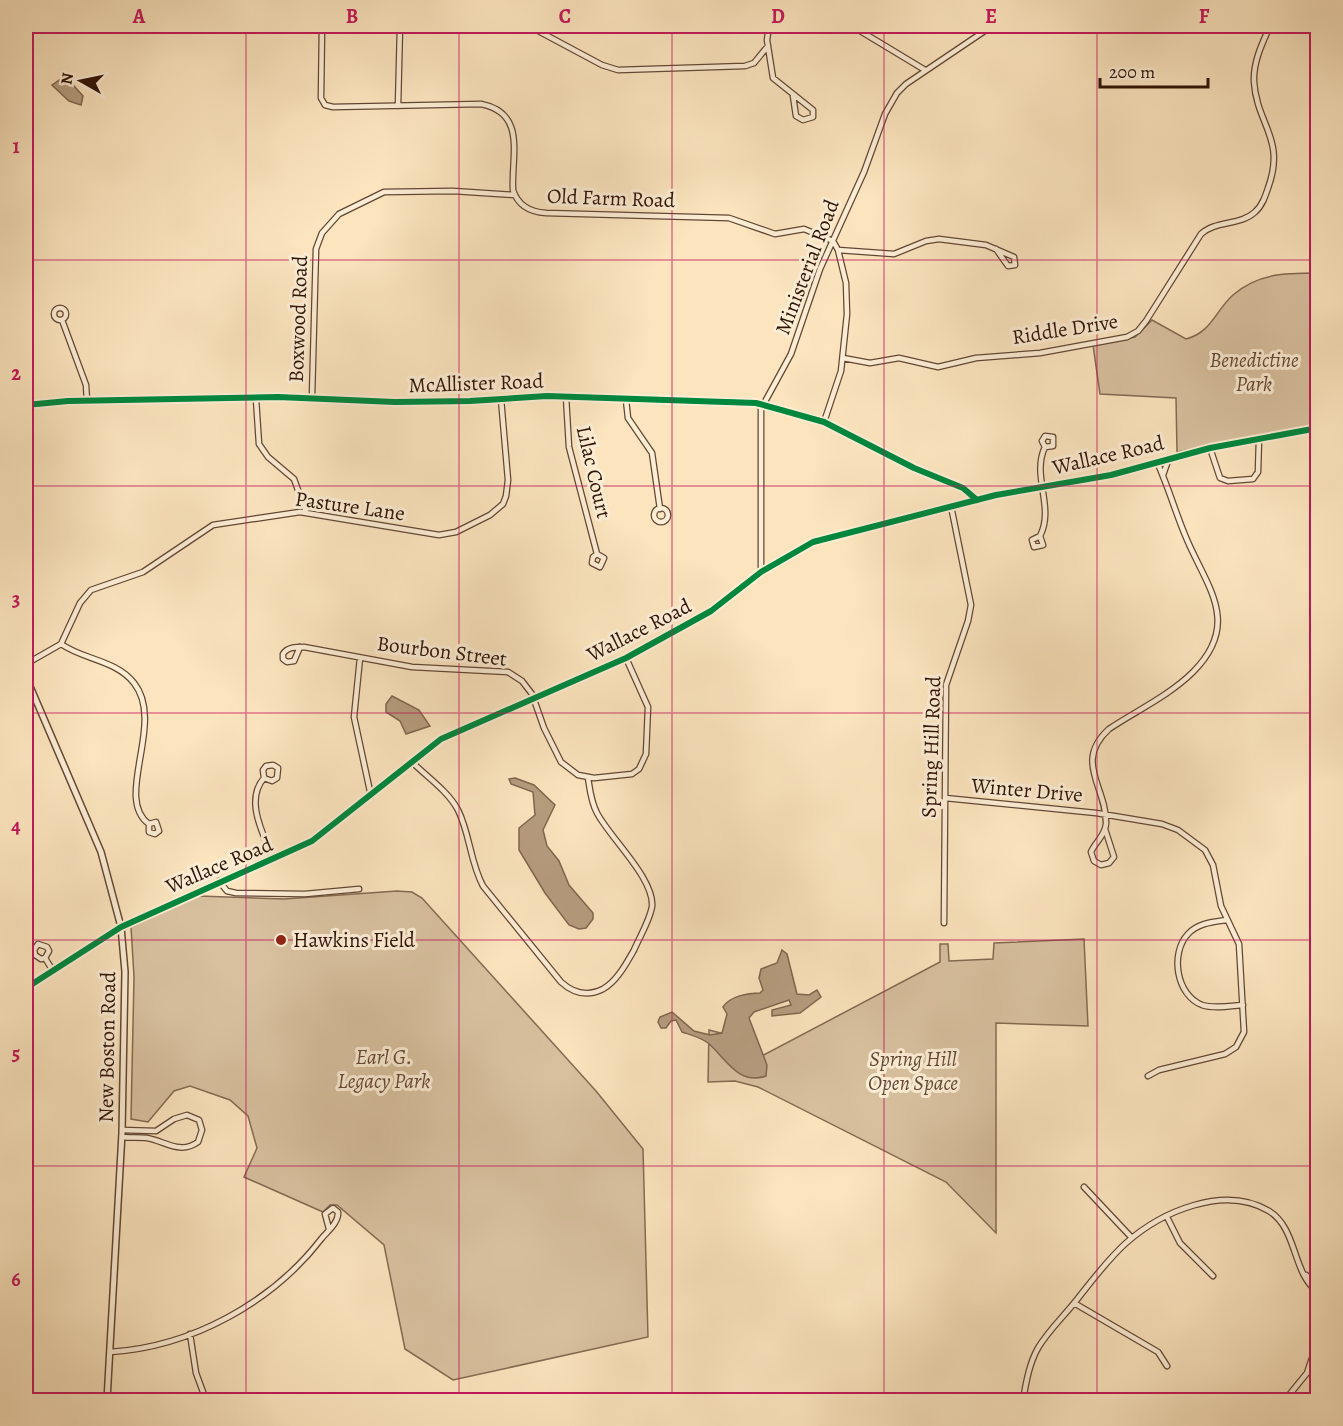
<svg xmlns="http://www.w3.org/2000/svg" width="1343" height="1426" font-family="Alegreya,serif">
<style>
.green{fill:#d8c09f;stroke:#846a52;stroke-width:1.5}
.water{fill:#b69d7f;stroke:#80664f;stroke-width:1.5}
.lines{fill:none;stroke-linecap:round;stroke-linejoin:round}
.minor-casing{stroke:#624734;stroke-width:7}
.tertiary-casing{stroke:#624734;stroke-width:8}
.minor{stroke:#fcedd5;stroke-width:4.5}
.tertiary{stroke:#fcedd5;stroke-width:5}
.cycleway-casing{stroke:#fcedd5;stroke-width:10}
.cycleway{stroke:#00873e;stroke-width:6}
.grid{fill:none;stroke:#c2185b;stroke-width:1.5;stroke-opacity:0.55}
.poi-dot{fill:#8f2418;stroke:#fcedd5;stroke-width:2}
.labels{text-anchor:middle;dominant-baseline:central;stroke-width:6;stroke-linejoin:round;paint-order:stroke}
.street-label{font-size:21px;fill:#2f1306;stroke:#fcedd5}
.park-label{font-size:21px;font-style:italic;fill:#624734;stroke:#fcedd5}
.poi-label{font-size:21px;fill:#2f1306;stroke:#fcedd5;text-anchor:start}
.neatline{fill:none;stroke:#c2185b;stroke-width:2}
.grid-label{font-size:20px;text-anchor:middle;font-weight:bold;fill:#c2185b}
</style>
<rect width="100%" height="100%" fill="#fbe4be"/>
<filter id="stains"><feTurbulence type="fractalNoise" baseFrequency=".00333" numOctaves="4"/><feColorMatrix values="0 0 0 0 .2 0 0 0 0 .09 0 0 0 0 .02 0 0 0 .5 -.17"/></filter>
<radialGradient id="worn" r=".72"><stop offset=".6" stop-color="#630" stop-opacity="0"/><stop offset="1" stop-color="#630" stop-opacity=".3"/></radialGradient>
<!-- green -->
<path class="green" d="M1317 273V424L1177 452 1176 398 1100 394 1093 345 1135 337 1152 320 1186 339C1212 332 1215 311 1233 295 1258 273 1286 273 1317 273Z
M397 891 412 892 422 898 596 1091 643 1149 648 1337 453 1380 405 1349 384 1245 337 1205H330L323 1212 244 1177 257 1148 248 1116 230 1100 190 1086 174 1091 148 1122 131 1119 134 977 131 927 199 896 284 899Z
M1084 939 1088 1026 996 1023V1233L946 1182 758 1087 735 1081 708 1082 709 1030 740 1038 756 1059 940 962V944H948L949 961 993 959 994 943Z"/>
<!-- water -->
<path class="water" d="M65 76 83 96 81 105 69 101 52 85Z
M392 696 419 710 430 726 406 734 400 721 386 712V704Z
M515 778 534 785 555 805 543 830 547 846 559 861 569 885 593 913V919L586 928 579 929 569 925 545 893 519 850V828L535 815 533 792 511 784 509 779Z
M782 950 787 954 797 994 809 995 817 990 821 997 800 1013 772 1016V1010L791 1005 789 1000 754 1012 749 1018 767 1065 766 1076C738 1086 725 1057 708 1043 700 1037 691 1035 682 1032L676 1020 671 1021 666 1028H661L658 1022 660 1017 672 1012 694 1031 710 1035 722 1033 727 1014 723 1007C730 996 748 993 760 993L763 990 759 978 761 969 777 963Z"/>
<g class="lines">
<!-- minor casing -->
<g class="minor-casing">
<path id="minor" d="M322 26 321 98 325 105 333 107 481 104C527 113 511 156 513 190 518 206 530 212 546 213L729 218 775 234 804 229 833 241 838 250 846 283 847 314 841 371 824 422
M529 26 602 65 618 70 745 66 754 63 768 46
M769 26 767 40 773 78 813 110V117L803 120 796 116 793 96
M852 26 925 70
M398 106 400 26
M838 250 894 254 926 241 939 239 986 245 1014 257 1015 265 1008 266 996 249
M54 314a6 6 0 1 1 12 0a6 6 0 1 1-12 0Z
M62 320 86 385 87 401
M843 358 870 363 899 358 938 367 976 358 1040 353 1127 337 1138 331 1146 321 1201 234C1216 220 1240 226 1255 212 1262 206 1265 197 1268 188 1286 139 1257 125 1254 82 1253 62 1262 44 1270 26
M312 397 316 249 322 233 339 214 384 192 453 191 514 195
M566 397 569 447 597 554 593 557 592 563 600 567 604 558 597 554
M256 399 259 444 268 457 294 479 306 512
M626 400 628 418 652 453 660 509
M26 405 68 401 278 397 395 402 470 401 547 396 756 403 824 422 914 468 963 488 977 500
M1210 448 1220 478 1228 481 1253 479 1258 472 1259 439
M1163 475 1169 458
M654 515a7 7 0 1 1 14 0a7 7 0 1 1-14 0Z
M1040 536 1043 545 1034 547 1032 540 1040 536C1055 507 1031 476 1045 447L1042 441 1045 436 1053 437V446L1045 447
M761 572V409L791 354 820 269 864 172 885 114 897 93 906 84 992 26
M61 644C84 660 116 660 134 683 166 723 113 798 149 824V832L155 834 159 831 156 822 149 824
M300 647 294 661 287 662 283 659V654C287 647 296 647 304 647L412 667 508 672 522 681 532 694 544 728 561 762 578 775 594 778 632 774 639 769 646 754 648 707 626 658
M360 658 354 717 371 796
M26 664 61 644 80 603 91 590 143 572 213 525 300 512 439 535 456 532 490 515 503 504 506 496 508 480 501 399
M412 762C427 777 448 791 458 810 470 834 470 862 483 886L561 982C573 993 587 997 603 989 617 981 626 964 634 950 640 936 649 922 652 907 655 879 610 838 597 813 591 802 590 790 588 778
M264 778 263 770 266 766 273 765 278 768 277 778 272 781 264 778C244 801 264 835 273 859
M945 798 1096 813 1162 824 1178 830 1205 850 1213 865 1221 906 1239 944 1244 1032 1236 1047 1225 1054 1159 1070 1148 1076
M1105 829 1114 857 1109 863 1101 865 1094 861 1091 852C1095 842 1105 836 1106 824 1107 787 1073 762 1109 729 1136 711 1170 695 1193 672 1243 622 1205 585 1185 535 1175 511 1168 486 1157 462
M219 881 227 891 236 893 305 894 359 889
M1227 920C1213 922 1198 923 1188 934 1170 953 1176 995 1202 1005 1214 1009 1230 1006 1243 1005
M944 923 946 685 968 621 971 605 951 506
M45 958 41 959 35 955 34 950 38 944 47 947 49 951 45 958 53 971
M122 1137C130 1138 139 1137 147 1138 165 1141 180 1155 198 1142L202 1130 199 1120 187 1115 174 1119 156 1131 122 1130
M1084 1187 1132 1238
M1167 1217 1180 1243 1213 1276
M1306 1275 1318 1285
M1074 1303 1158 1352 1167 1366
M190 1334 196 1373 206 1400
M110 1352C191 1347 272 1303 322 1238 328 1231 339 1222 338 1212L333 1208 325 1214 329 1229
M1023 1400C1026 1383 1029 1364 1038 1348 1048 1331 1063 1317 1075 1302 1091 1282 1107 1260 1126 1243 1161 1212 1224 1184 1269 1211 1298 1229 1292 1274 1318 1292
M1285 1400 1307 1373 1318 1340"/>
</g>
<!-- tertiary casing -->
<g class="tertiary-casing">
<path id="tertiary" d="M26 677 101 852 121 927 125 972 122 1133 107 1400
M26 988 121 927 312 841 441 739 626 658 711 611 761 572 813 542 996 495 1111 475 1210 448 1318 428"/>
</g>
<!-- minor -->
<use href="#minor" class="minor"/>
<!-- tertiary -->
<use href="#tertiary" class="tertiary"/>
<!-- cycleway casing -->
<g class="cycleway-casing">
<path id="cycleway" d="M26 405 68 401 278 397 395 402 470 401 547 396 756 403 824 422 914 468 963 488 977 500
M26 988 121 927 312 841 441 739 626 658 711 611 761 572 813 542 996 495 1111 475 1210 448 1318 428"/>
</g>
<!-- cycleway -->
<use href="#cycleway" class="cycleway"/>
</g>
<!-- grid -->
<path class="grid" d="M246 26V1400M459 26V1400M672 26V1400M884 26V1400M1097 26V1400M26 260H1318M26 486H1318M26 713H1318M26 940H1318M26 1166H1318"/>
<!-- markers -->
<circle class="poi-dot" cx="281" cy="940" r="6"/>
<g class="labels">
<!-- street labels -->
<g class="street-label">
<text transform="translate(611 198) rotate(2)">Old Farm Road</text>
<text transform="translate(807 267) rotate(-69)">Ministerial Road</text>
<text transform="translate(298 319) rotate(-88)">Boxwood Road</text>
<text transform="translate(1065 329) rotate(-9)">Riddle Drive</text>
<text transform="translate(476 383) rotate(-2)">McAllister Road</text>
<text transform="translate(1108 455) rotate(-13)">Wallace Road</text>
<text transform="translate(594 472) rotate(77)">Lilac Court</text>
<text transform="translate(350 506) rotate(8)">Pasture Lane</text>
<text transform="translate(639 630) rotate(-27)">Wallace Road</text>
<text transform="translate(442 651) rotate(7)">Bourbon Street</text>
<text transform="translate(931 747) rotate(-88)">Spring Hill Road</text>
<text transform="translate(1027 790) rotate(5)">Winter Drive</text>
<text transform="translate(219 865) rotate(-23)">Wallace Road</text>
<text transform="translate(107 1047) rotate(-89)">New Boston Road</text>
</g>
<!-- park labels -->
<g class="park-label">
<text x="1254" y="360">Benedictine<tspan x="1254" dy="24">Park</tspan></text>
<text x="384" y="1057">Earl G.<tspan x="384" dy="24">Legacy Park</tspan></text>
<text x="913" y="1059">Spring Hill<tspan x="913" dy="24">Open Space</tspan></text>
</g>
<!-- poi labels -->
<g class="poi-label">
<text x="293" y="940">Hawkins Field</text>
</g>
</g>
<!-- margin -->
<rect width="1343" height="1426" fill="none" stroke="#fbe4be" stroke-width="66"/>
<!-- north arrow -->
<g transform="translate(81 81) rotate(279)" stroke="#fcedd5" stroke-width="4.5" paint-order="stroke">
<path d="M0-4.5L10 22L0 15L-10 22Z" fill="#2f1306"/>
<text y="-9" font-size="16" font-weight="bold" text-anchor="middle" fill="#2f1306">N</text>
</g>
<!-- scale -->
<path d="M1100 78v9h108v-9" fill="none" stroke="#2f1306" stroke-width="3"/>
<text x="1109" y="78" font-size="18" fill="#2f1306" stroke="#fcedd5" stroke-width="4.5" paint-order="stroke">200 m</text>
<rect x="33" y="33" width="1277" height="1360" class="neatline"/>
<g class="grid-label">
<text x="139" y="23">A</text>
<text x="352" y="23">B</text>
<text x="565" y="23">C</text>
<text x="778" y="23">D</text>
<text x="991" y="23">E</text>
<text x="1204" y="23">F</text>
<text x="16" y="153">1</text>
<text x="16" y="380">2</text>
<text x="16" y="606">3</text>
<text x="16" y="833">4</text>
<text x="16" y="1060">5</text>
<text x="16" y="1286">6</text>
</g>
<rect width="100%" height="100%" filter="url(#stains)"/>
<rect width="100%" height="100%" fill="url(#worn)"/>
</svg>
